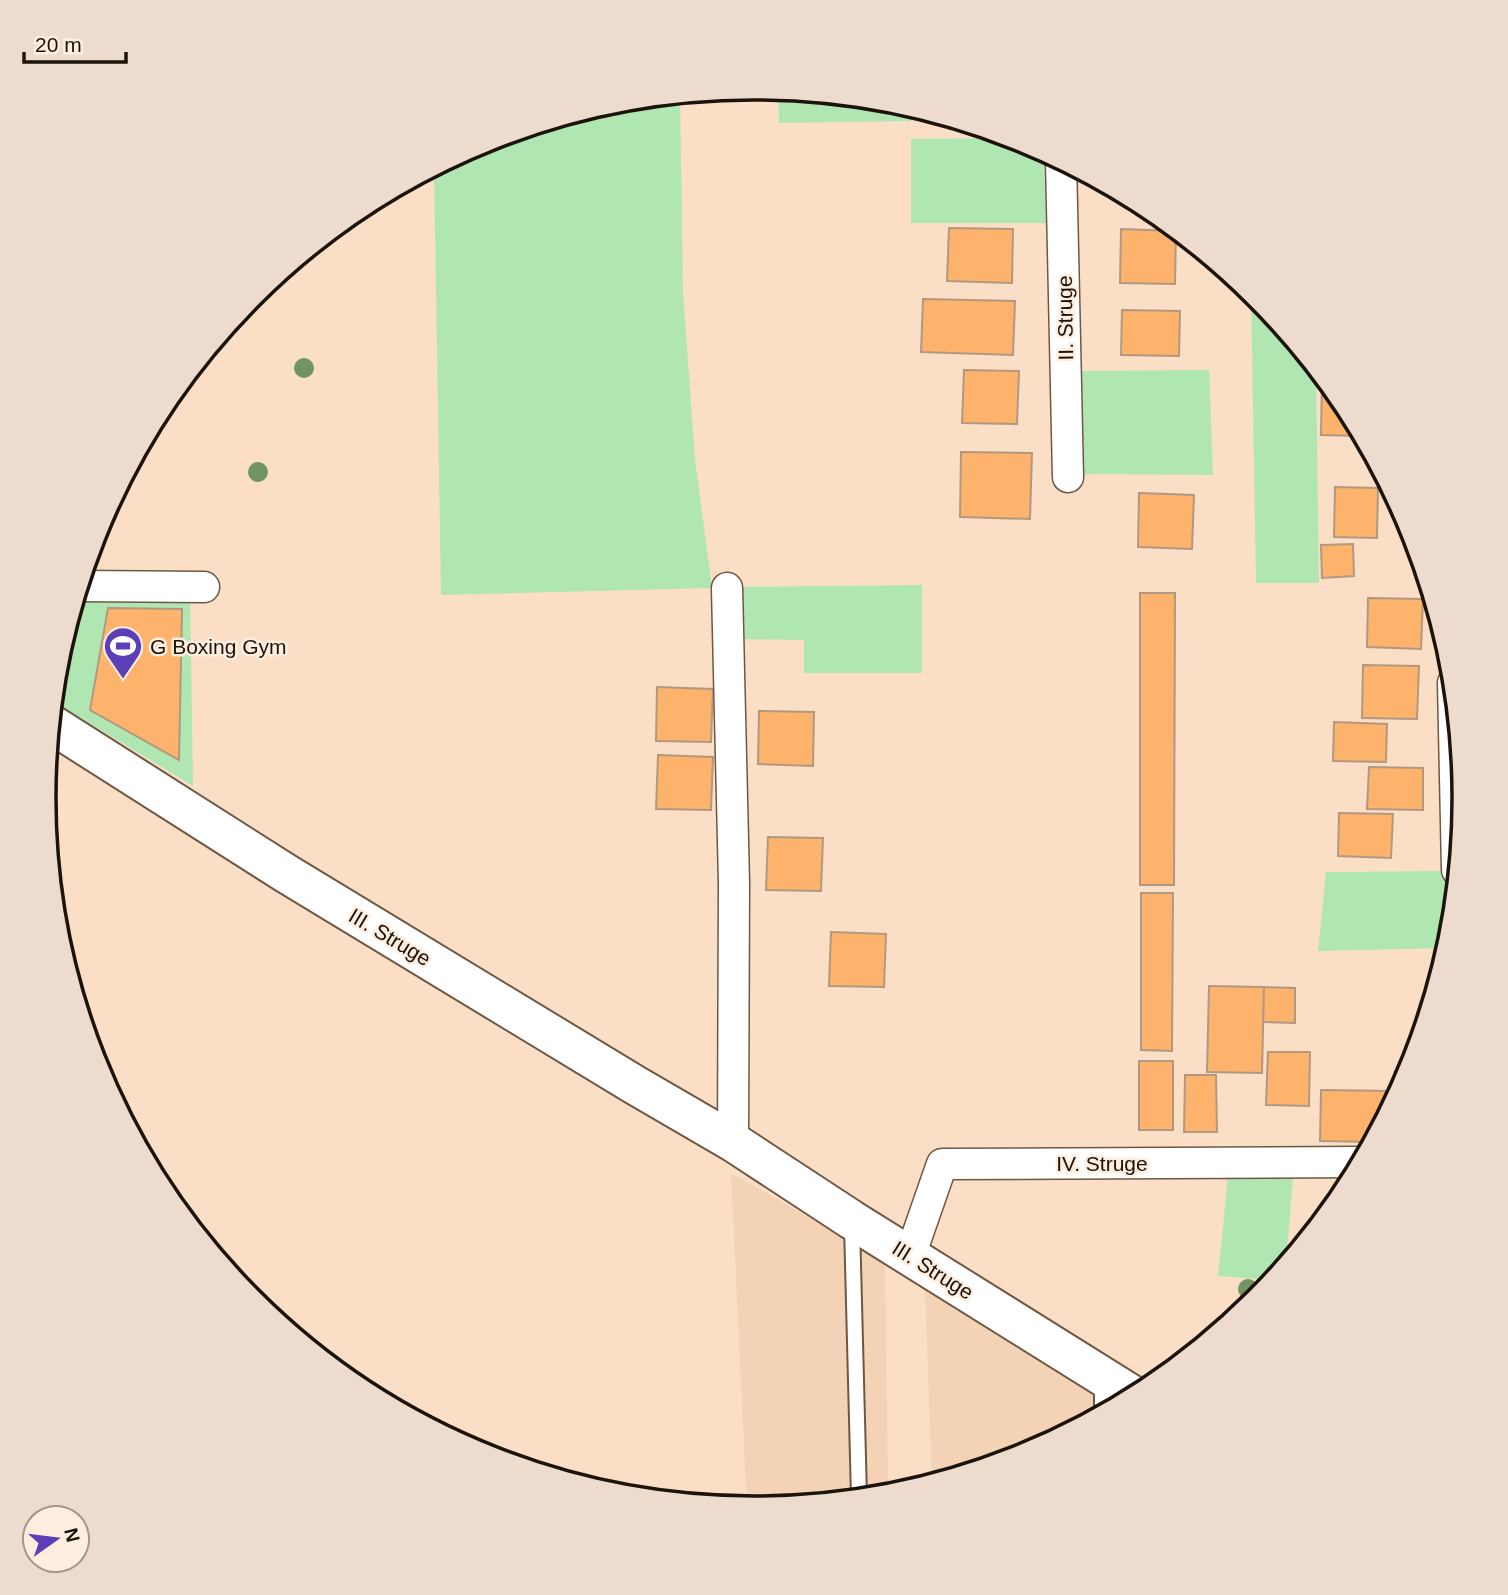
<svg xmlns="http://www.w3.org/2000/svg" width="1508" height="1595" font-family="Arial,sans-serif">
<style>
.built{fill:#f3d2b5}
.green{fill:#b0e6b1}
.building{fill:#fdb36c;stroke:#b19881;stroke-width:2}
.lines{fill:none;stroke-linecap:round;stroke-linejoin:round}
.lane-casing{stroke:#6f5843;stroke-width:18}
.street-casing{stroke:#6f5843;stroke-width:33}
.secondary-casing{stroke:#6f5843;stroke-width:42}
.lane{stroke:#fff;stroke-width:14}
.street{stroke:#fff;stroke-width:30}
.secondary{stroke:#fff;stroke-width:38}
.tree{fill:#719464}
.labels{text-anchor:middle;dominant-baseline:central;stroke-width:5;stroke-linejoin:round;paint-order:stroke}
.street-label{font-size:21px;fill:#1c130b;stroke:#ffeedf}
.poi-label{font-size:21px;fill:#1c130b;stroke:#ffeedf;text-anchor:start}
.rim{fill:none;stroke:#1c130b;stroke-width:3.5}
</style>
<rect width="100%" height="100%" fill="#fadfc6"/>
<!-- built -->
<path class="built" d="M731 1173 885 1261 888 1495 747 1507Z
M925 1289 1118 1404 1025 1454 932 1482Z"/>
<!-- green -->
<path class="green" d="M778 90 893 101 911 106V121L779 123Z
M680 95 683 292 695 459 712 588 441 595 434 167 483 141 616 101Z
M1015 138 1044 151 1046 223H911V139Z
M1251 291 1316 368 1319 583H1256Z
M1209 370 1213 475 1082 474 1080 371Z
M922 585V673H804V640L739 639 740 587Z
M78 590 190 592 193 786 53 701 57 659Z
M1452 871V919L1447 948 1318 951 1326 872Z
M1228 1176 1293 1177 1286 1263 1273 1280 1218 1276Z"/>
<!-- building -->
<path class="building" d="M949 118 989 130 949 129Z
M949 228 1013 229 1012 283 947 281Z
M1121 229 1176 231 1175 284 1120 283Z
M923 299 1015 301 1013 355 921 352Z
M1122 310 1180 311 1179 356 1121 355Z
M964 370 1019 371 1017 424 962 423Z
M1322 376 1345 403 1362 436 1321 435Z
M961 452 1032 453 1030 519 960 517Z
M1335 487 1378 488 1377 538 1334 537Z
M1139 493 1194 495 1192 549 1138 547Z
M1353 544 1354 576 1322 578 1321 545Z
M1140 593H1175L1174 885H1140Z
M1368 598 1423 599 1421 649 1367 647Z
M108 608 182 609 179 760 90 710Z
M1363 665 1419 666 1417 719 1362 718Z
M657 687 713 689 711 742 656 741Z
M759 711 814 712 813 766 758 764Z
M1334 722 1387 724 1386 762 1333 761Z
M658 755 713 757 711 810 656 809Z
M1369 767 1423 768V810L1367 809Z
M1339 813 1393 814 1391 858 1338 856Z
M768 837 823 838 821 891 766 890Z
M1141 893H1173L1172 1051 1141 1050Z
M831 932 886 934 884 987 829 986Z
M1209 986 1264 987 1262 1073 1207 1072Z
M1264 987 1295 988V1023L1263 1022Z
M1268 1052H1310L1309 1106 1266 1105Z
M1139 1061H1173V1130H1139Z
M1185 1075H1216L1217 1132H1184Z
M1321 1090 1393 1091V1102L1371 1142 1320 1141Z"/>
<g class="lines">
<!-- lane casing -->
<g class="lane-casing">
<path id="lane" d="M852 1225 859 1497
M1102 1380V1413"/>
</g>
<!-- street casing -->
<g class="street-casing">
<path id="street" d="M1061 160 1068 477
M80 586 204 587
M727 588 734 883 733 1142
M1453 683 1457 870
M910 1256 942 1164 1360 1162"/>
</g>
<!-- secondary casing -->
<g class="secondary-casing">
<path id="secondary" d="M51 724 287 874 635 1085 733 1142 852 1220 1134 1396"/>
</g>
<!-- lane -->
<use href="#lane" class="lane"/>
<!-- street -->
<use href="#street" class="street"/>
<!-- secondary -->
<use href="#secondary" class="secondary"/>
</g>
<!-- trees -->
<g class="tree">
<circle cx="304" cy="368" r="10"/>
<circle cx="258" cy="472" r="10"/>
<circle cx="1248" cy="1289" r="10"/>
</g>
<!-- icons -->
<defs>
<g id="stadium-pin" transform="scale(2.0125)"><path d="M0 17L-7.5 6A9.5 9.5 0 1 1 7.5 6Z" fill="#5c3fb7" stroke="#ffeedf"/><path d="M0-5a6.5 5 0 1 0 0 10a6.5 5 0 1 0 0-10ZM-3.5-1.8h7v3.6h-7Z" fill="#fff"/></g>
</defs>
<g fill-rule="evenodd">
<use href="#stadium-pin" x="123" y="646"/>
</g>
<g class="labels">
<!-- street labels -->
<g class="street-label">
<text transform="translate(1065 318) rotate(-91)">II. Struge</text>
<text transform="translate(390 937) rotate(31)">III. Struge</text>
<text x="1102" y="1163">IV. Struge</text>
<text transform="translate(933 1270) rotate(32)">III. Struge</text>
</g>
<!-- poi labels -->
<g class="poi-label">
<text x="150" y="646">G Boxing Gym</text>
</g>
</g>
<!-- crop -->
<path d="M0 0H1508V1595H0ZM56 798a698 698 0 1 1 1396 0a698 698 0 1 1-1396 0Z" fill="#eddcce" fill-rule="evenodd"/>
<path class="rim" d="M56 798a698 698 0 1 1 1396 0a698 698 0 1 1-1396 0Z"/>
<!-- north arrow -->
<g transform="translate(56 1539) rotate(76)"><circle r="33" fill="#ffeedf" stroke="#a4968a" stroke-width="2"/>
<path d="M0-5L12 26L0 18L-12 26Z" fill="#5c3fb7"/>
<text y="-10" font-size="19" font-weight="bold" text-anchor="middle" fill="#1c130b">N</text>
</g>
<!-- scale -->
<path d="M24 52v10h102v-10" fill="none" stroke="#1c130b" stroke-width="3.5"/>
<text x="35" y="52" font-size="21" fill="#1c130b" stroke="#ffeedf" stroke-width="5" paint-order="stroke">20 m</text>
</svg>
